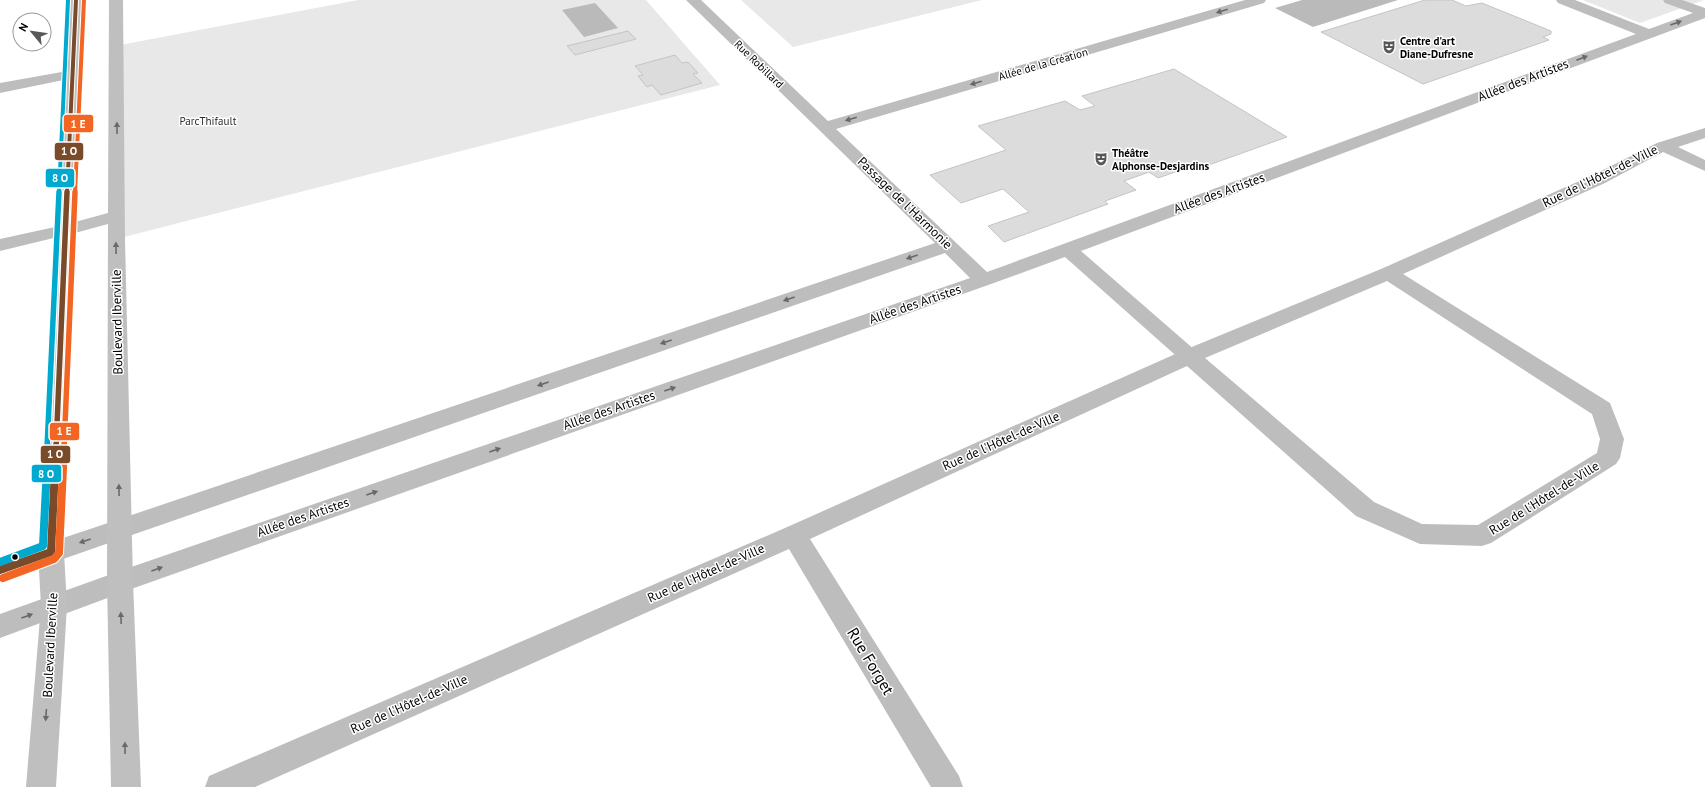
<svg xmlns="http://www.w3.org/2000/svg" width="1705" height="787" font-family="'PT Sans',sans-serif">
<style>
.green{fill:#e8e8e8}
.water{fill:#bababa}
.building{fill:#dcdcdc;stroke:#c4c4c4}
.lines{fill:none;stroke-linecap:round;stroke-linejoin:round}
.lane{fill:#bdbdbd;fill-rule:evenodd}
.street{fill:#bdbdbd;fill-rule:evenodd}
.secondary{fill:#bfbfbf;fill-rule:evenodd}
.bus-1-far2-casing{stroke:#fff;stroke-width:6}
.bus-1-far1-casing{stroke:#fff;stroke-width:8}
.bus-1-casing{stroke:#fff;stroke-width:10}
.bus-2-far2-casing{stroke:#fff;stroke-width:6}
.bus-2-far1-casing{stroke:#fff;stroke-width:8}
.bus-2-casing{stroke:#fff;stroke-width:10}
.bus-3-far2-casing{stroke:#fff;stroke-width:6}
.bus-3-far1-casing{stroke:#fff;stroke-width:8}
.bus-3-casing{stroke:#fff;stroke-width:10}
.bus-1-far2{stroke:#7a4b2a;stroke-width:4}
.bus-1-far1{stroke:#7a4b2a;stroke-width:5.5}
.bus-1{stroke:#7a4b2a;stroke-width:8}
.bus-2-far2{stroke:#f26522;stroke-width:4}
.bus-2-far1{stroke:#f26522;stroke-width:5.5}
.bus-2{stroke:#f26522;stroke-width:8}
.bus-3-far2{stroke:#00a9ce;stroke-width:4}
.bus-3-far1{stroke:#00a9ce;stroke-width:5.5}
.bus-3{stroke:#00a9ce;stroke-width:8}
.oneway{fill:#686868}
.oneway2{fill:#696969}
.bus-dot{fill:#000;stroke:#fff;stroke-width:1.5}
.labels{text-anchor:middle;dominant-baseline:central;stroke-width:3;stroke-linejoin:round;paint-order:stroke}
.far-poi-label{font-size:11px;font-weight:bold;fill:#000;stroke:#fff;text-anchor:start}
.far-street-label{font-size:11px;fill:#000;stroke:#fff}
.far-park-label{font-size:11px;fill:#2d2d2d;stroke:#fff}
.street-label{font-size:13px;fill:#000;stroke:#fff}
.near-street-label{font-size:16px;fill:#000;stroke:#fff}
.line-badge{stroke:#fff;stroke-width:1.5}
.badge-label{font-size:11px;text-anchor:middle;font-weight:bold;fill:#fff}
</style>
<rect width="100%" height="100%" fill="#fff"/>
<!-- green -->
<path class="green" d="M358 0H646L720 85 116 239 115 46Z
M741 0H982L793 47Z
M1583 0H1704L1640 23Z"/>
<!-- water -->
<path class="water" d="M1302 0H1398L1313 27 1275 8Z
M595 3 618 28 584 37 562 10Z"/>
<!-- building -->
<path class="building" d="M1425 0H1452L1466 6 1482 3 1551 31V34L1543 37 1549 40 1423 84 1321 32Z
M628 31 636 39 575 55 567 46Z
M675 55 682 63 688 62 698 73 693 74 702 83 661 95 652 85 647 87 638 76 643 75 635 66Z
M1174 69 1287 137 1192 171 1187 168 1158 178 1149 172 1124 181 1136 190 1105 201 1108 204 1004 242 988 226 1029 212 1003 189 961 203 930 175 1006 150 978 126 1065 101 1080 110 1095 106 1082 96Z"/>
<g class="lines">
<!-- lane -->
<path class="lane" d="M686 0H701L828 121 1245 0H1266L1264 3 836 129 987 272 1636 34 1558 3 1556 0H1575L1649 29 1693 13 1665 3 1663 0H1682L1705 8V18L1081 251 1196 351 1200 356 1196 361 1189 363 1182 361 1065 257 991 284 120 593 111 590 107 582 111 574 970 278 945 253 129 536 120 539 111 536 107 529 111 522 935 243Z
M64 225 70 226 73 230 70 234 0 251V239Z"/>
<!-- street -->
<path class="street" d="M73 70 78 71 80 74 78 77 0 93V83Z
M1705 128V138L1678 147 1705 160V171L1663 152 1605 183 1403 274 1610 403 1624 439 1620 458 1616 464 1491 543 1482 546 1420 544 1356 516 1187 366 810 539 959 776 963 787H931L789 549 255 787H205L209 776 785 528 1182 351 1381 269 1593 175 1657 143ZM1387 281 1592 414 1600 439 1597 453 1478 525 1422 524 1374 502 1205 358Z
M120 519 129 522 133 529 129 536 0 581V559Z
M120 571 129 574 133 582 129 590 0 638V614Z"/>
<!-- secondary -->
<path class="secondary" d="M69 0H83L75 222 108 213 109 0H123L125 239 133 582 141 787H111L107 582 108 224 75 233 64 552 67 606 56 787H26L41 606 38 552 56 232 55 230 57 228Z"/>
<!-- bus-1-far2 casing -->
<g class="bus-1-far2-casing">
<path id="bus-1-far2" d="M67 193 76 0"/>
</g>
<!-- bus-1-far1 casing -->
<g class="bus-1-far1-casing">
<path id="bus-1-far1" d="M56 448 67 192"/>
</g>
<!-- bus-1 casing -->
<g class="bus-1-casing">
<path id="bus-1" d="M0 570 51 552 56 447"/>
</g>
<!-- bus-2-far2 casing -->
<g class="bus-2-far2-casing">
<path id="bus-2-far2" d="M75 193 84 0"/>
</g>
<!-- bus-2-far1 casing -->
<g class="bus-2-far1-casing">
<path id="bus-2-far1" d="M64 448 75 192"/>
</g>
<!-- bus-2 casing -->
<g class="bus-2-casing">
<path id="bus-2" d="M3 578 54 559 59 553 64 447"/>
</g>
<!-- bus-3-far2 casing -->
<g class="bus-3-far2-casing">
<path id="bus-3-far2" d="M59 193 68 0"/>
</g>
<!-- bus-3-far1 casing -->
<g class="bus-3-far1-casing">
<path id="bus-3-far1" d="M47 448 59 192"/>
</g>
<!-- bus-3 casing -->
<g class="bus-3-casing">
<path id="bus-3" d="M0 562 43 546 48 447"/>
</g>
<!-- bus-1-far2 -->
<use href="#bus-1-far2" class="bus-1-far2"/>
<!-- bus-1-far1 -->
<use href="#bus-1-far1" class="bus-1-far1"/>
<!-- bus-1 -->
<use href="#bus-1" class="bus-1"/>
<!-- bus-2-far2 -->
<use href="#bus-2-far2" class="bus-2-far2"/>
<!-- bus-2-far1 -->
<use href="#bus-2-far1" class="bus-2-far1"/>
<!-- bus-2 -->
<use href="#bus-2" class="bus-2"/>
<!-- bus-3-far2 -->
<use href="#bus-3-far2" class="bus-3-far2"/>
<!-- bus-3-far1 -->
<use href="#bus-3-far1" class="bus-3-far1"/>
<!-- bus-3 -->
<use href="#bus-3" class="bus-3"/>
</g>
<!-- one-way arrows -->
<defs><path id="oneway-solid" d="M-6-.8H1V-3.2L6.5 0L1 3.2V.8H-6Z"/></defs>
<g class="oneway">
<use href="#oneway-solid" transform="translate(1222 11) rotate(163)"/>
<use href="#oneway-solid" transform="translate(1676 23) rotate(-20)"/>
<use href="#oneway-solid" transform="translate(1582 58) rotate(-21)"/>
<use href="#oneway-solid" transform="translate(976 83) rotate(164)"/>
<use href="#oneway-solid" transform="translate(851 119) rotate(164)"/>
<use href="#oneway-solid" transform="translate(912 257) rotate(161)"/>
<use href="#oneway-solid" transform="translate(789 299) rotate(161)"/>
<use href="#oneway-solid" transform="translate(666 342) rotate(161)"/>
<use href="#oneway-solid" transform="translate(543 384) rotate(161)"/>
<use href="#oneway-solid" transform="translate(670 389) rotate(-19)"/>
<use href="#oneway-solid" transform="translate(495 450) rotate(-19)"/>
<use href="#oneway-solid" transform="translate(372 493) rotate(-19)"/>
<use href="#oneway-solid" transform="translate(85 541) rotate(161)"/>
<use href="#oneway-solid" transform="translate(157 569) rotate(-20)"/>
<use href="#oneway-solid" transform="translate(27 616) rotate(-20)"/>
</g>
<g class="oneway2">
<use href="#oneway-solid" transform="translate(117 128) rotate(-91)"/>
<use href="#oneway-solid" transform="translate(116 248) rotate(-91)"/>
<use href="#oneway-solid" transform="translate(119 490) rotate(-91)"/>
<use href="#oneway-solid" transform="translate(121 618) rotate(-92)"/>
<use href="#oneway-solid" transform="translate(46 715) rotate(94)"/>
<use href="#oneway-solid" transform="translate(125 748) rotate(-91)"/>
</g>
<!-- icons -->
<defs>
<g id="theatre-bare" transform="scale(1.08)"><path d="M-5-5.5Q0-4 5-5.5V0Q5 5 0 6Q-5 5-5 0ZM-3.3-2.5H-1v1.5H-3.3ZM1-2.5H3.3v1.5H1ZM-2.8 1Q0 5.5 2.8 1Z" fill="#595959" stroke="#fff" stroke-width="2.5" paint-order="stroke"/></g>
</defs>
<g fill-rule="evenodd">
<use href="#theatre-bare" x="1389" y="47"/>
<use href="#theatre-bare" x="1101" y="159"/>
</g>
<!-- markers -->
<circle class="bus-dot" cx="15" cy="557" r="3.5"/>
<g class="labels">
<!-- far-poi labels -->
<g class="far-poi-label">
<text x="1400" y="41">Centre d'art<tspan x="1400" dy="13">Diane-Dufresne</tspan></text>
<text x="1112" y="153">Théâtre<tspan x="1112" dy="13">Alphonse-Desjardins</tspan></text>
</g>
<!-- far-street labels -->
<g class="far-street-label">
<text transform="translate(759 64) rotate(44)">Rue Robillard</text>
<text transform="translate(1043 64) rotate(-16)">Allée de la Création</text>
</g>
<!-- far-park labels -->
<g class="far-park-label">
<text x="208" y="121">ParcThifault</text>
</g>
<!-- street labels -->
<g class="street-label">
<text transform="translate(1523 80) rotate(-21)">Allée des Artistes</text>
<text transform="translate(1600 176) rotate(-26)">Rue de l'Hôtel-de-Ville</text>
<text transform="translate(1219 193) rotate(-20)">Allée des Artistes</text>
<text transform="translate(905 203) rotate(44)">Passage de l'Harmonie</text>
<text transform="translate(915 304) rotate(-19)">Allée des Artistes</text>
<text transform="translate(117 322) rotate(-91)">Boulevard Iberville</text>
<text transform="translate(609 410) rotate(-19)">Allée des Artistes</text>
<text transform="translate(1001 441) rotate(-24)">Rue de l'Hôtel-de-Ville</text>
<text transform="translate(1544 498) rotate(-32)">Rue de l'Hôtel-de-Ville</text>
<text transform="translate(303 517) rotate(-19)">Allée des Artistes</text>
<text transform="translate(706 573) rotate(-24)">Rue de l'Hôtel-de-Ville</text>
<text transform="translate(50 645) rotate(-87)">Boulevard Iberville</text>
<text transform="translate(409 704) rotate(-24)">Rue de l'Hôtel-de-Ville</text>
</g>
<!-- near-street labels -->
<g class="near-street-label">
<text transform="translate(871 661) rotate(59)">Rue Forget</text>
</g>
</g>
<g class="line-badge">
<rect x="63" y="114" width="31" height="19" rx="4" fill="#f26522"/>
<rect x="54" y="142" width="30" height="19" rx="4" fill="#7a4b2a"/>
<rect x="45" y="168" width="30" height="20" rx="4" fill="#00a9ce"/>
<rect x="49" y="422" width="31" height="19" rx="4" fill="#f26522"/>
<rect x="40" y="445" width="31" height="19" rx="4" fill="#7a4b2a"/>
<rect x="31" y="464" width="31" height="19" rx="4" fill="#00a9ce"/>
</g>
<g class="badge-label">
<text x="78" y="128">1 E</text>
<text x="69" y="155">1 O</text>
<text x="60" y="182">8 O</text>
<text x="64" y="435">1 E</text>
<text x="55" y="458">1 O</text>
<text x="46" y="478">8 O</text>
</g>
<!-- north arrow -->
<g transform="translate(32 32) rotate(299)"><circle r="19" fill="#ffffff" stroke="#999999"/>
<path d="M0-3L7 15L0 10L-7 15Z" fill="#595959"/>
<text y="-6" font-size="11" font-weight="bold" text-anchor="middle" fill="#000000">N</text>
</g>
</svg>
